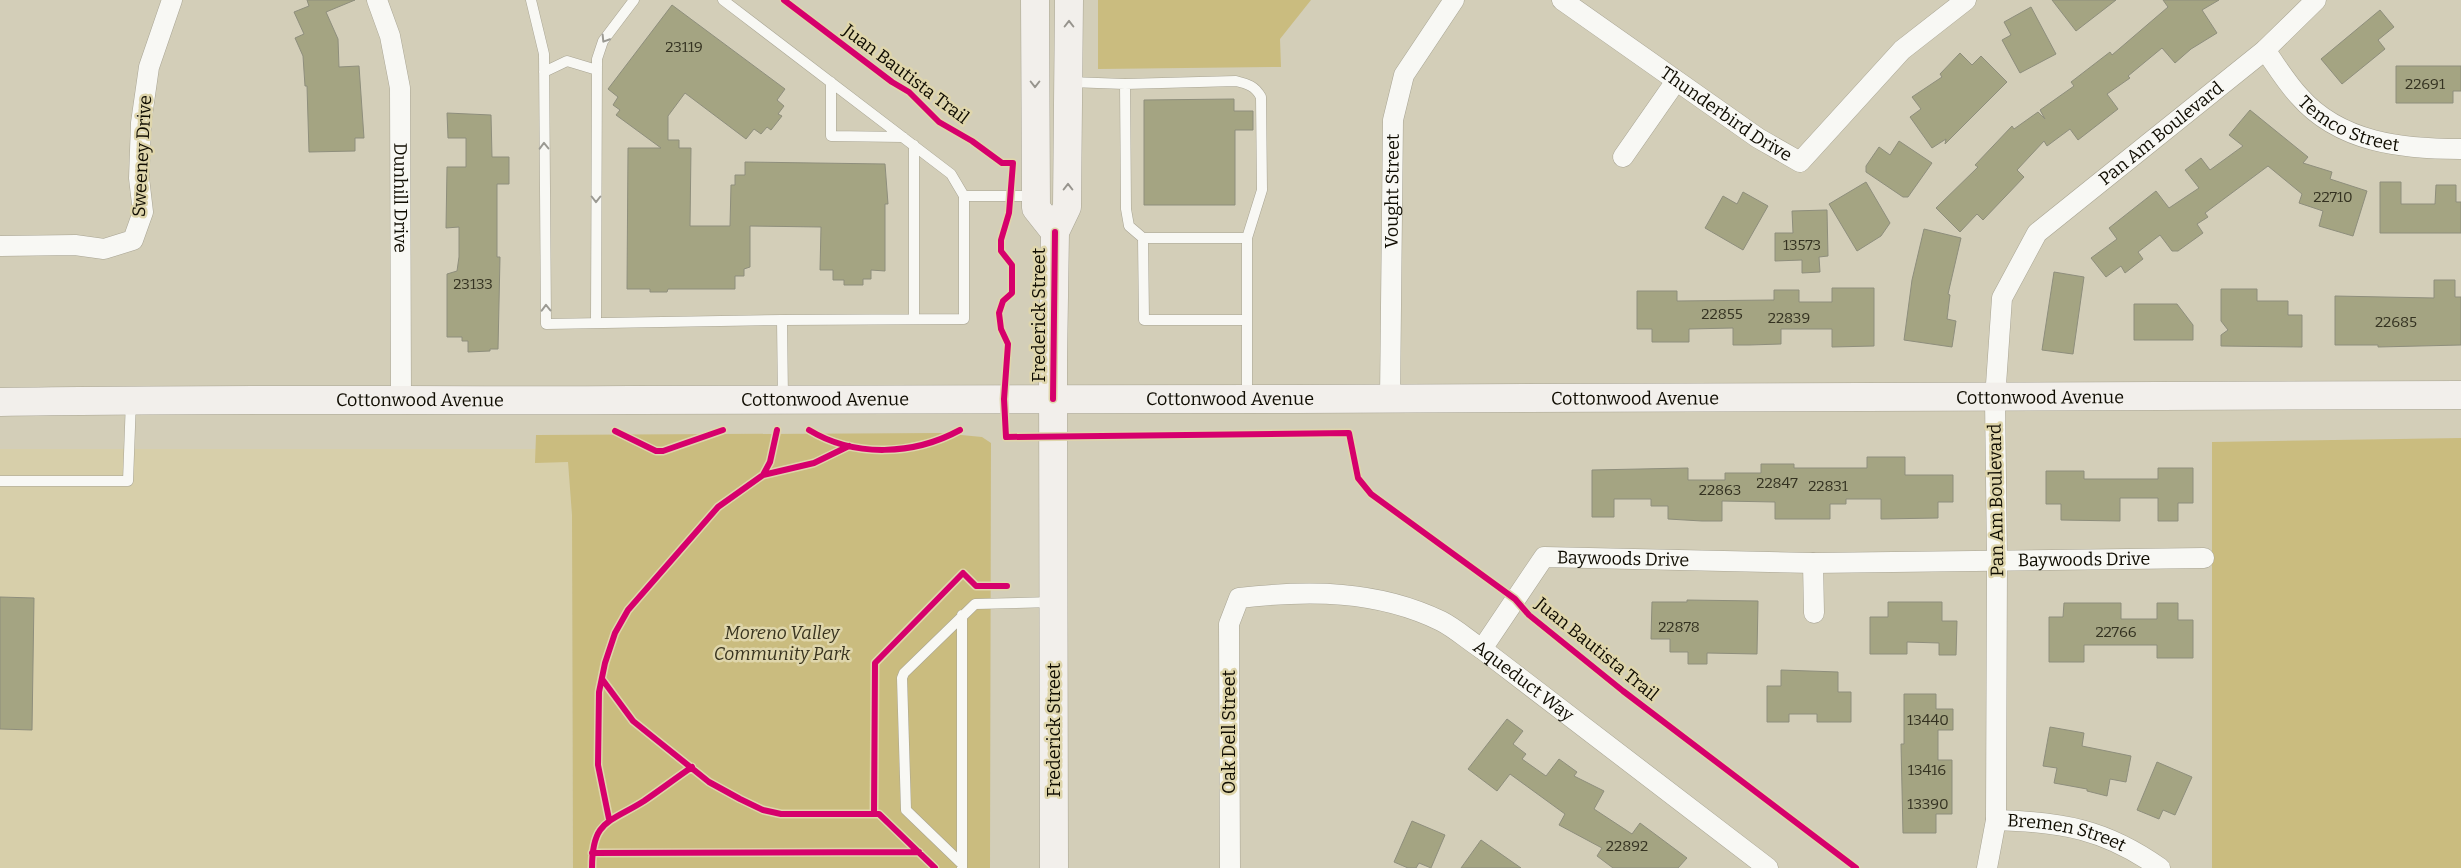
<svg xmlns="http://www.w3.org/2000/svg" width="2461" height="868" font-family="Bitter,serif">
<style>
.built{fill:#d7cfaa}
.green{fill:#cabc7f}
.building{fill:#a4a482;stroke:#8e8e7c}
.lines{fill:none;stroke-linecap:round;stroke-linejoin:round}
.lane-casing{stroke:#a8a493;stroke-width:11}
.street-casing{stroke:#a8a493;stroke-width:21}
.secondary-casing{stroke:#a8a493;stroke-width:29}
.lane{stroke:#f8f8f4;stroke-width:10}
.street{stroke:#f8f8f4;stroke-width:20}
.secondary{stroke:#f2efeb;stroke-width:28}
.cycleway-casing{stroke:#dfd6ac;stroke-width:9}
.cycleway{stroke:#d6006c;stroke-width:6}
.oneway{stroke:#97948d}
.oneway2{stroke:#9b9a93}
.labels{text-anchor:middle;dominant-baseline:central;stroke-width:5;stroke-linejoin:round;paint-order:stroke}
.number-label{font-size:15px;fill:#343221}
.street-label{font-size:18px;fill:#0f0c01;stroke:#dfd6ac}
.park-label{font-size:18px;font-style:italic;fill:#39341f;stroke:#dfd6ac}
</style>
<rect width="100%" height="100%" fill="#d3ceb8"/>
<!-- built -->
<path class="built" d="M0 449H536V462H568L572 515 573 868H0Z"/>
<!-- green -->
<path class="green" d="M1098 0H1311L1280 39 1281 67 1098 69Z
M940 433 982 437 991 443 990 868H573L572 515 568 462 535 463 536 435Z
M2461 438V868H2212V442Z"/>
<!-- building -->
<path class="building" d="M307 0H355L326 12 338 39 339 67 359 66 364 138H355V151L309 152 307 86H305L303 56 295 38 304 34 294 12 309 6Z
M2052 0H2116L2076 31Z
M2163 0H2219L2202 10 2217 33 2191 49 2175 63 2162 48 2128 76 2130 78 2107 94 2118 109 2078 140 2070 129 2047 146 2044 141 2017 170 2024 177 1983 220 1977 214 1960 232 1936 208 1978 167 1975 165 2012 126 2014 129 2038 112 2045 119 2040 110 2074 86 2071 82 2110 52 2112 55 2168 7Z
M672 5 785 89 777 100 784 106 778 114 782 116 771 130 767 127 761 134 754 129 746 139 685 93 668 116V140H679V148H691L690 226H730L731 185H735V175H745V162L885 164 888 204H885V271L871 270V279H863V285H844V280H833V270H820L821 227 750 226V267L744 269V276H735V289H668L667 292H650V289H627L628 148H661L616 115 620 110 613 105 618 97 608 89Z
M2031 7 2056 54 2020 73 2002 40 2011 35 2004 22Z
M2380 10 2394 27 2378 40 2385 49 2342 84 2321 59Z
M1960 53 1972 65 1981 56 2007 82 1945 144 1946 139 1932 148 1910 117 1921 109 1912 97 1942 77 1940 74Z
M2396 66H2461V91H2453V103H2396Z
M1234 99V111H1253V130H1235V205H1144V100Z
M2250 110 2308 157 2303 163 2332 172 2330 179 2367 191 2353 236 2319 226 2323 211 2299 203 2302 194 2268 166 2205 213 2208 217 2197 224 2203 233 2178 251H2172L2160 235 2138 252 2143 259 2125 273 2121 266 2106 277 2091 258 2117 239 2109 228 2156 191 2169 208 2199 188 2185 170 2201 158 2210 170 2243 146 2229 135Z
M447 113 491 115 492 157H509V184H497V257H500L498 349H490V351L468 352V341H462V337H447V274L457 271 459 257V227L446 228 447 167H466V138H448Z
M1899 141 1932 163 1908 197H1903L1866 172V166L1879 147 1890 155Z
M1866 182 1890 223 1881 236 1857 251 1829 204Z
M2380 182H2401V204H2435L2436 185H2456V202H2461V233H2380Z
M1743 192 1768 206 1743 250 1705 228 1723 196 1737 204Z
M1827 210 1828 256 1819 257 1820 272 1802 273V260L1775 261V233H1793L1792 211Z
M1924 229 1961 238 1948 294 1950 295 1947 319 1956 321 1952 347 1904 340 1912 280Z
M2054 272 2084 277 2073 354 2042 350Z
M2434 280H2455V297H2461V345L2378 347V345H2335V296L2434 298Z
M1832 288H1874V346L1832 347V329H1781V344L1749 345H1733V328L1689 329V342H1652V329H1637V291H1677V301L1774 300V290H1799V302H1832Z
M2221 289H2257V301H2288V315H2302V347L2221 346V335L2228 330 2221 321Z
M2134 304H2177L2193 325V340H2134Z
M1867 457H1905V475H1953V502H1938V518L1881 519V499H1846V504H1830V519H1775V502L1722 501V521H1702L1668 519V506H1651V499H1614V517H1592V470L1688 468V480H1725V473H1761V464H1794V468H1867Z
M2158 468H2193V503H2178V521H2158V498H2120V521L2061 520V504H2046V471H2084V479H2158Z
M0 597 34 598 32 730 0 729Z
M1687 600 1758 601 1757 654 1707 653V664H1688V652H1670V639H1651L1652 602H1687Z
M1888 602H1942V621H1957L1956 655H1939V643L1907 642V654H1870V617H1888Z
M2064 603H2121V619H2157V603H2178V620H2193V658H2157V645H2084V662H2049V617H2063Z
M1781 670 1838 672V692H1851V722H1817V714H1789V722H1767V686H1781Z
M1904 694H1936V709H1953V730H1938V760H1952V814H1936V833H1903L1901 744H1904Z
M1507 719 1523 731 1513 744 1526 754 1522 759 1546 776 1559 759 1577 772 1574 776 1604 791 1594 809 1632 834 1640 823 1687 858 1678 868H1613L1597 856 1602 848 1559 825 1565 814 1510 774 1497 791 1468 769Z
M2050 727 2084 733 2082 746 2131 756 2126 782 2110 779 2107 796 2087 791V789L2054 783 2057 768 2043 766Z
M2157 762 2192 777 2175 815 2163 810 2159 819 2137 810Z
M1412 821 1445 835 1431 868 1419 863 1416 868H1408L1394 862Z
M1481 840 1521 868H1461Z"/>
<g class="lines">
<!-- lane casing -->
<g class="lane-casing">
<path id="lane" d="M531 0 544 54 546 324 782 320
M723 0 951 174 964 196V319L782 320 783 399
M544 72 567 61 597 70
M831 82V136L903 137
M1070 82 1125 84 1236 81C1248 84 1255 86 1261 97L1262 190 1247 238V398
M1125 84 1126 209 1129 226 1143 238H1247
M914 145V319
M964 196H1035
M1143 238 1144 320H1247
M596 322 597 59 603 41 634 0
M0 481H128L131 400
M962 615V864
M962 868V864L906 810 902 678 904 673 975 604 1053 602"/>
</g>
<!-- street casing -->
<g class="street-casing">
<g id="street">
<path id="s1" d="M377 0 390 36 400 88 401 398"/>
<path id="s2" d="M1562 0 1758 138 1800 162 1902 50 1966 0"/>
<path id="s3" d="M2265 50C2276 65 2286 82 2299 96 2340 143 2403 149 2461 149"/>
<path d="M1623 157 1676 81"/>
<path d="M0 246 75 245 104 249 133 240 143 212 139 178 141 123 149 67 172 0"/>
<path id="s4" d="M1390 399 1393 120 1404 75 1454 0"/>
<path d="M1813 563 1814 613"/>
<path id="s5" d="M1482 649 1544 557 1813 563 2204 558"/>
<path id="s6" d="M1996 820C2062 822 2105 829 2160 868"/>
<path id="s7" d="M1230 868 1229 624 1239 598C1309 590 1377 590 1441 621 1455 628 1468 640 1482 649L1768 868"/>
<path id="s8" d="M1987 868 1996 820 1997 560 1995 399 2002 298 2037 233 2265 50 2316 0"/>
</g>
</g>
<!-- secondary casing -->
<g class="secondary-casing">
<g id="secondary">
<path d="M1035 0 1036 208 1055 232"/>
<path id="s9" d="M0 402C210 398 420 401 631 400 1241 398 1851 400 2461 395"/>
<path d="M1054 868 1053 362 1055 232 1067 207 1069 0"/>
</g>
</g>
<!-- lane -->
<use href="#lane" class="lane"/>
<!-- street -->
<use href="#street" class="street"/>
<!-- secondary -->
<use href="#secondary" class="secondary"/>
<!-- cycleway casing -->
<g class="cycleway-casing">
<path id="cycleway" d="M784 0 892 82 909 92 939 122 972 141 1002 163H1013L1009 213 1001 240V251L1012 265V293L1003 301 999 313 1001 329 1008 344 1004 399 1006 437 1349 433 1358 478 1371 494 1515 599 1529 615 1623 691 1856 868
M1053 399 1055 232
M809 430C855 458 914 455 960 430
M615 431 656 451H663L723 430
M763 475 814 463 849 446
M602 679 633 721 709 782 740 799 763 810 781 814H879L935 868
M874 814 875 663 963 573 976 586H1007
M609 819 598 765 599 692 605 663 615 633 628 610 718 507 763 475 770 462 777 430
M592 853 919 852
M592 868C592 820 609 823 644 801 660 790 676 778 692 767"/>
</g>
<!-- cycleway -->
<use href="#cycleway" class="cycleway"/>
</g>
<!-- one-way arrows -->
<defs><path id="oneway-chevron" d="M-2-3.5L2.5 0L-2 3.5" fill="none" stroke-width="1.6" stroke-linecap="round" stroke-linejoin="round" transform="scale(1.25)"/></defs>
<g class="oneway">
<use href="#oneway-chevron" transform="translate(1069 24) rotate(-90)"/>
<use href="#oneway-chevron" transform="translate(1035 84) rotate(90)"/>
<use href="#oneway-chevron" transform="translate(1068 187) rotate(-90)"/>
</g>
<g class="oneway2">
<use href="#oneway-chevron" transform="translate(605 39) rotate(122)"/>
<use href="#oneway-chevron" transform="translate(544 146) rotate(-91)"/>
<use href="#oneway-chevron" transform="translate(596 199) rotate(90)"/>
<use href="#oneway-chevron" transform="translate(546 308) rotate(-91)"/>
</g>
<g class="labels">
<!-- number labels -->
<g class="number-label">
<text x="684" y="47">23119</text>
<text x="2425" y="84">22691</text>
<text x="2333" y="197">22710</text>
<text x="1802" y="245">13573</text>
<text x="473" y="284">23133</text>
<text x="1722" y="314">22855</text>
<text x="1789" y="318">22839</text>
<text x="2396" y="322">22685</text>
<text x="1777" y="483">22847</text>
<text x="1828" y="486">22831</text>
<text x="1720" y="490">22863</text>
<text x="1679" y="627">22878</text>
<text x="2116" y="632">22766</text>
<text x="1928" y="720">13440</text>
<text x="1927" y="770">13416</text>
<text x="1928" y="804">13390</text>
<text x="1627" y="846">22892</text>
</g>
<!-- street labels -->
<g class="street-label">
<text transform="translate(906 74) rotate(37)">Juan Bautista Trail</text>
<text stroke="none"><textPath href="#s2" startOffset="200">Thunderbird Drive</textPath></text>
<text stroke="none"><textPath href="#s3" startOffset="116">Temco Street</textPath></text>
<text stroke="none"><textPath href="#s8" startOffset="804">Pan Am Boulevard</textPath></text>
<text transform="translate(142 156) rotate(-87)">Sweeney Drive</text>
<text stroke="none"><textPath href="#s4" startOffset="208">Vought Street</textPath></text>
<text stroke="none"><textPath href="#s1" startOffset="201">Dunhill Drive</textPath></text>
<text transform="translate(1039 315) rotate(-90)">Frederick Street</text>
<text stroke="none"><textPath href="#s9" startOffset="2040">Cottonwood Avenue</textPath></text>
<text stroke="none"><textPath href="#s9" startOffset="420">Cottonwood Avenue</textPath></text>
<text stroke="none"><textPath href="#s9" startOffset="825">Cottonwood Avenue</textPath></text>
<text stroke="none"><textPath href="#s9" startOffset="1230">Cottonwood Avenue</textPath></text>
<text stroke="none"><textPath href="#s9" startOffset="1635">Cottonwood Avenue</textPath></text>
<text transform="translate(1996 500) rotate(-91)">Pan Am Boulevard</text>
<text stroke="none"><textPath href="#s5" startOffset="190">Baywoods Drive</textPath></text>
<text stroke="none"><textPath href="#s5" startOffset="651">Baywoods Drive</textPath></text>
<text transform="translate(1597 649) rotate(39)">Juan Bautista Trail</text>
<text stroke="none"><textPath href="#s7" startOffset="580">Aqueduct Way</textPath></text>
<text transform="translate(1054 730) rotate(-90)">Frederick Street</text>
<text transform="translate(1229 732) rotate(-90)">Oak Dell Street</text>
<text stroke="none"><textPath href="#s6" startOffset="72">Bremen Street</textPath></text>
</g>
<!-- park labels -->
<g class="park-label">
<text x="782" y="633">Moreno Valley<tspan x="782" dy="21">Community Park</tspan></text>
</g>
</g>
</svg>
